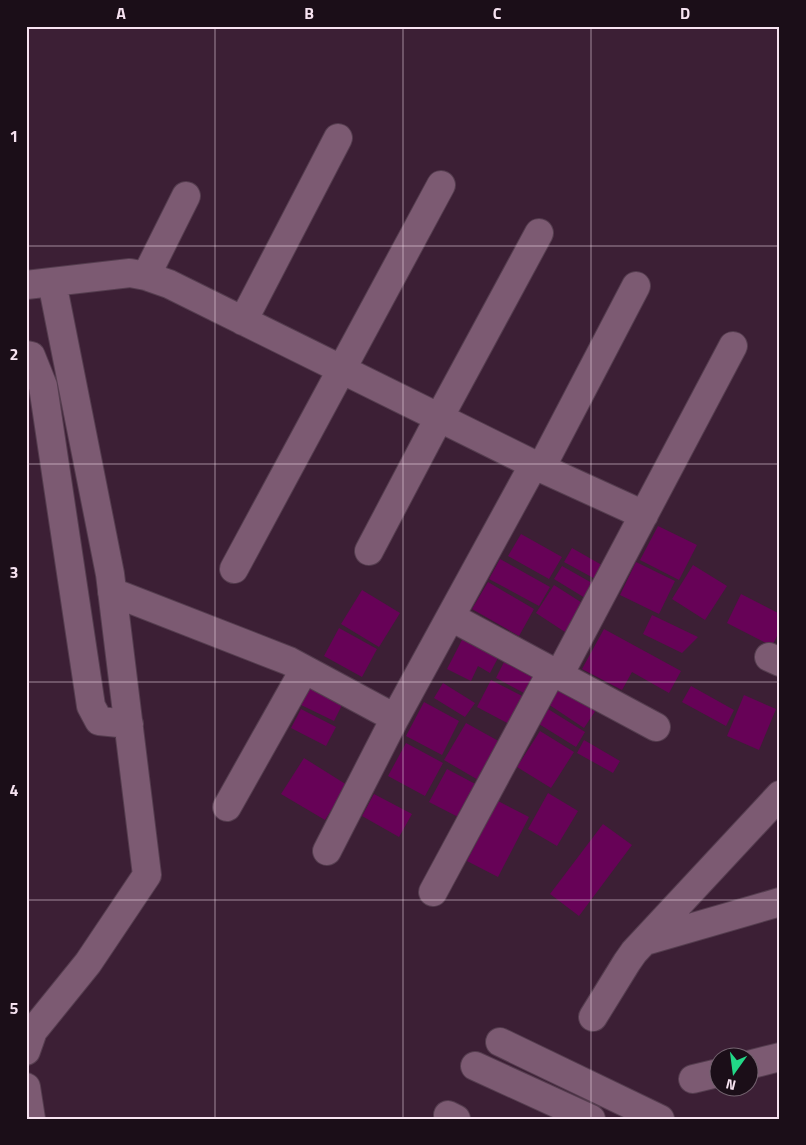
<svg xmlns="http://www.w3.org/2000/svg" width="806" height="1145" font-family="'Titillium Web',sans-serif">
<style>
.building{fill:#670257}
.lines{fill:none;stroke-linecap:round;stroke-linejoin:round}
.minor-casing{stroke:#553d4f;stroke-width:30}
.minor{stroke:#7c5a72;stroke-width:28}
.grid{fill:none;stroke:#f7e3f1;stroke-width:1;stroke-opacity:0.55}
.neatline{fill:none;stroke:#f7e3f1;stroke-width:2}
.grid-label{font-size:16px;text-anchor:middle;font-weight:bold;fill:#f7e3f1}
</style>
<rect width="100%" height="100%" fill="#3c1f35"/>
<!-- building -->
<path class="building" d="M658 526 697 545 679 580 640 560Z
M521 534 562 557 549 579 508 556Z
M572 548 607 568 599 581 564 562Z
M500 559 550 587 539 606 489 579Z
M636 562 675 581 659 614 620 595Z
M693 565 727 586 705 620 672 599Z
M562 566 599 587 590 601 554 579Z
M488 582 534 609 519 636 472 609Z
M554 585 587 606 568 634 536 613Z
M362 590 400 613 379 647 341 624Z
M741 594 780 614V630L772 646 727 623Z
M652 615 698 637 682 653 643 634Z
M339 628 377 649 362 677 324 656Z
M604 629 681 671 669 693 632 672 622 690 582 669Z
M464 636 500 654 490 673 478 666 471 681 447 669Z
M504 662 533 676 524 693 496 678Z
M491 680 528 699 513 726 477 707Z
M310 682 345 699 334 721 299 704Z
M443 683 475 703 465 717 434 698Z
M561 683 598 707 584 728 548 704Z
M691 686 734 710 726 726 682 702Z
M744 695 776 709 759 750 727 736Z
M424 702 459 721 442 755 406 736Z
M301 709 336 727 326 746 291 728Z
M548 709 585 732 576 747 539 724Z
M466 723 502 743 480 781 444 760Z
M540 731 574 752 551 788 517 767Z
M584 740 620 761 613 773 577 753Z
M406 743 443 763 425 796 388 776Z
M304 758 347 785 325 820 281 794Z
M447 769 481 787 464 820 429 802Z
M548 793 578 811 557 846 528 829Z
M374 794 412 814 399 837 362 816Z
M498 801 529 817 498 877 467 861Z
M603 824 632 845 579 916 550 894Z"/>
<g class="lines">
<!-- minor casing -->
<g class="minor-casing">
<path id="minor" d="M146 276 186 196
M26 285 130 273 146 276 169 284 541 468 644 515
M243 321 338 138
M26 355 31 356 43 386 91 706 99 721 129 724
M541 468 636 286
M369 551 439 418 539 233
M234 569 441 185
M112 592 289 661 395 718
M451 617 656 727
M769 657 780 662
M559 675 733 346
M227 807 304 670
M327 851 395 718 534 464
M433 892 552 671
M645 941 780 902
M593 1017 627 962 634 952 780 795
M500 1042 660 1119
M26 1051 33 1031 88 963 147 875 110 574 52 282
M748 1065 780 1057
M475 1066 591 1119
M693 1079 718 1073
M26 1087 31 1119
M448 1115 456 1119"/>
</g>
<!-- minor -->
<use href="#minor" class="minor"/>
</g>
<!-- grid -->
<path class="grid" d="M215 26V1119M403 26V1119M591 26V1119M26 246H780M26 464H780M26 682H780M26 900H780"/>
<!-- border -->
<rect width="806" height="1145" fill="none" stroke="#1b0e18" stroke-width="55"/>
<!-- north arrow -->
<g transform="translate(734 1072) rotate(194)"><circle r="24" fill="#1b0e18" stroke="#73636f"/>
<path d="M0-4L9 19L0 12L-9 19Z" fill="#22d887"/>
<text y="-8" font-size="14" font-weight="bold" text-anchor="middle" fill="#f7e3f1">N</text>
</g>
<rect x="28" y="28" width="750" height="1090" class="neatline"/>
<g class="grid-label">
<text x="121" y="19">A</text>
<text x="309" y="19">B</text>
<text x="497" y="19">C</text>
<text x="685" y="19">D</text>
<text x="14" y="142">1</text>
<text x="14" y="360">2</text>
<text x="14" y="578">3</text>
<text x="14" y="796">4</text>
<text x="14" y="1014">5</text>
</g>
</svg>
